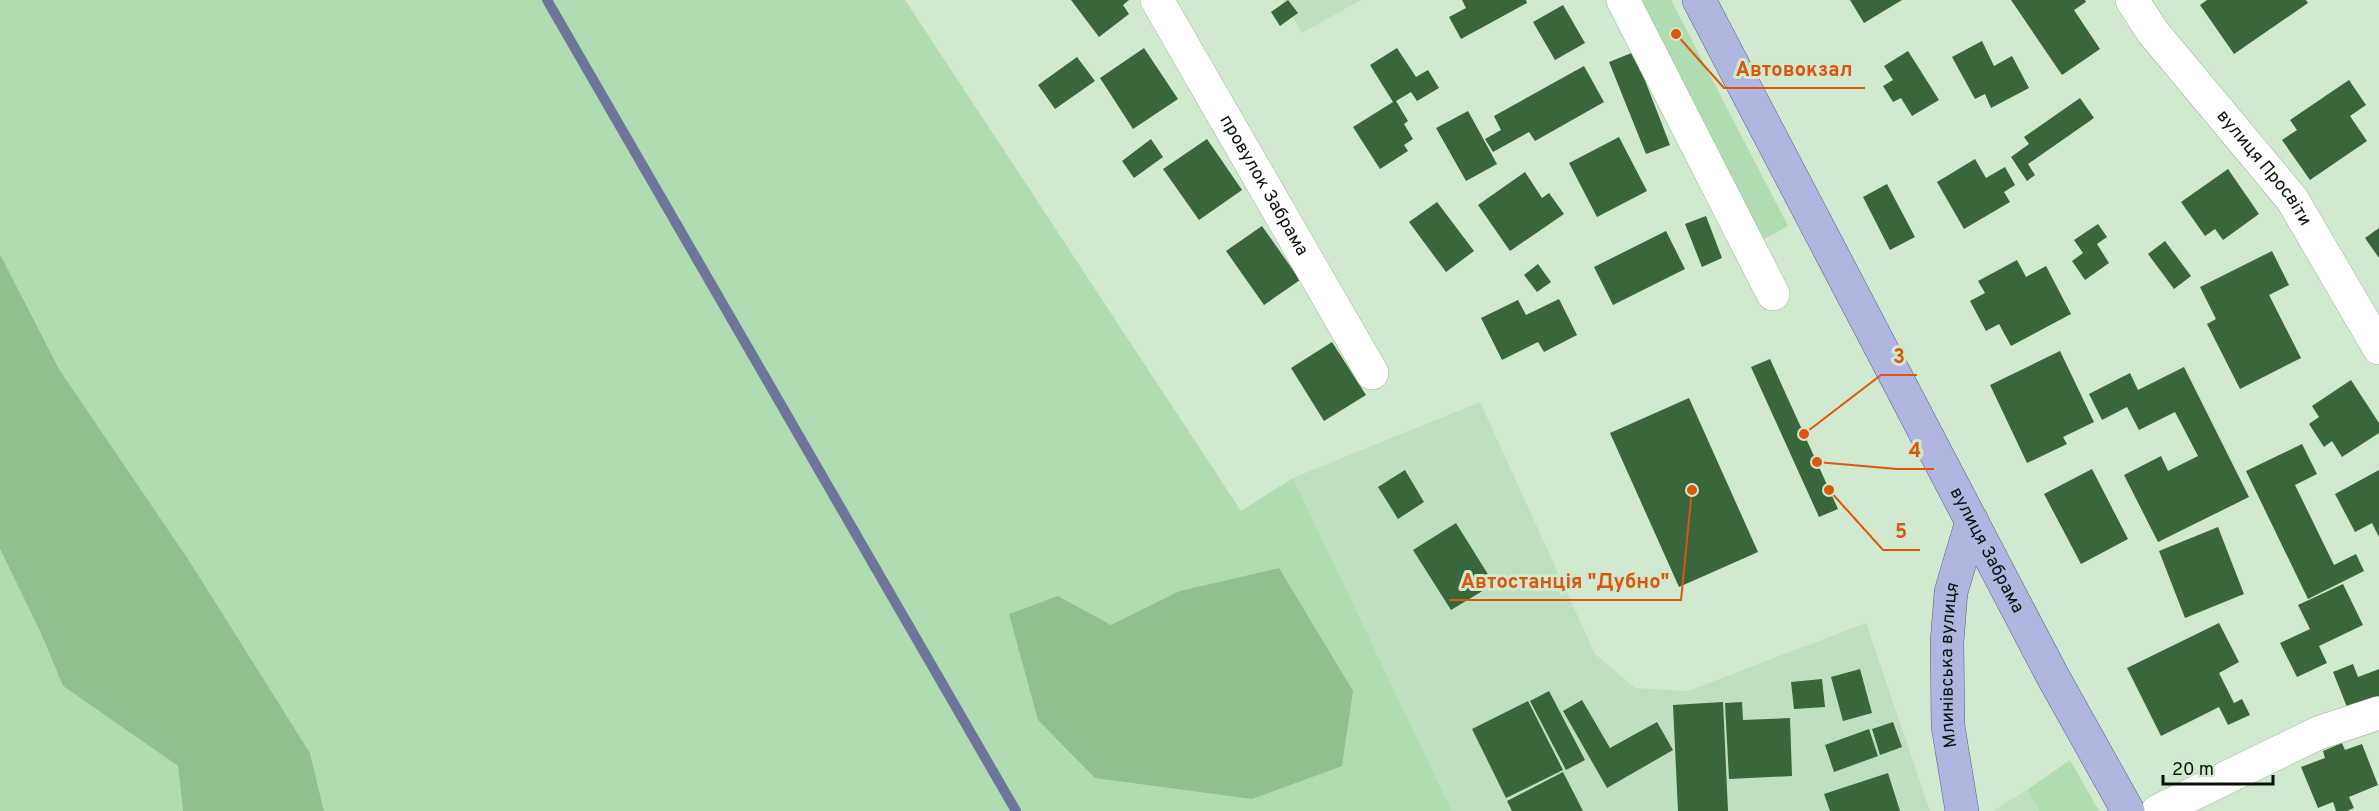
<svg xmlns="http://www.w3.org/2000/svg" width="2379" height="811" font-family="Overpass,sans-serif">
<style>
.built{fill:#c0dfc0}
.green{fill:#b0dcb1}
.forest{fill:#8fc090}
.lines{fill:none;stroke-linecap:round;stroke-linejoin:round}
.stream{stroke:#6d759b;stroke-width:10}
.building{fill:#39663b}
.minor-casing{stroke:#9db59d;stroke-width:34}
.major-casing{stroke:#545d88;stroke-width:34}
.minor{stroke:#fff;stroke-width:33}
.major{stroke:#b0b6e0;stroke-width:33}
.labels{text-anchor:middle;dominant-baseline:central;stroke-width:6;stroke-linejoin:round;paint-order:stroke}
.street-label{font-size:18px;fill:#0a130b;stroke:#d0e9cf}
.leader{fill:none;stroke:#dd560c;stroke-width:2}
.callout-dot{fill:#dd560c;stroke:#d0e9cf;stroke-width:2}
.callout-label{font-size:20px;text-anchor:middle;font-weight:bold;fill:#dd560c;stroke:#d0e9cf;stroke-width:6;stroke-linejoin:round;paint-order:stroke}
</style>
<rect width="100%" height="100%" fill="#d0e9cf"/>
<!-- built -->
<path class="built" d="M1283 0H1361L1302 33Z
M1480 402 1595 654 1635 688 1688 691 1866 623 1930 811H1452L1293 478Z
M2028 789 2039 811H1993Z"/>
<!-- green -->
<path class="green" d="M0 0H905L1241 511 1293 478 1452 811H324L310 753 190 562 59 369 0 254Z
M1639 0H1671L1788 226 1762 240Z
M0 549 40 631 63 686 178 766 183 811H0Z
M2070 760 2099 811H2039L2028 789Z"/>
<!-- forest -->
<path class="forest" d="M0 254 59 369 190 562 310 753 324 811H183L178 766 63 686 40 631 0 549Z
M1279 568 1353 691 1342 766 1252 799 1095 778 1038 720 1009 614 1058 596 1111 625 1180 591Z"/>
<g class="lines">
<!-- stream -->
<path class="stream" d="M547 0 1016 811"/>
</g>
<!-- building -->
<path class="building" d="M1071 0H1129L1123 5 1129 14 1099 37Z
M1288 0 1298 13 1280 26 1271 12Z
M1462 0H1526L1527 3 1461 39 1449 17 1466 8Z
M1850 0H1902L1864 23Z
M2011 0H2085L2086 2 2074 10 2100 49 2062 75Z
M2207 0H2306L2308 3 2234 54 2200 5Z
M1563 5 1585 43 1555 60 1533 22Z
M1982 41 1994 66 2012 56 2029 88 1991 108 1985 94 1975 99 1952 57Z
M1144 48 1178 99 1133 129 1100 78Z
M1397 48 1416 77 1428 70 1439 88 1417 101 1411 92 1396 101 1408 121 1404 124 1413 139 1404 145 1408 151 1380 169 1353 127 1393 102 1370 65Z
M1908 51 1939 100 1912 116 1901 98 1893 102 1883 86 1893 80 1884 66Z
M1634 52 1670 145 1646 154 1609 62Z
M1077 57 1095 81 1055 109 1038 85Z
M1584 66 1604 102 1535 141 1529 132 1493 152 1485 139 1501 130 1494 116Z
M2349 80 2366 105 2350 116 2367 141 2310 180 2282 140 2297 130 2290 120Z
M2080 98 2094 118 2028 164 2035 175 2027 181 2011 157 2029 144 2024 137Z
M1468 111 1497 164 1466 181 1436 128Z
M1619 137 1647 191 1597 217 1569 163Z
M1151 139 1163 157 1134 178 1122 161Z
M1207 139 1242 190 1199 220 1163 169Z
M1975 159 1986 178 2005 167 2015 185 2004 192 2010 202 1964 229 1937 182Z
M2228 169 2259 214 2223 240 2215 229 2205 236 2181 202Z
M1525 172 1542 198 1549 193 1564 214 1510 251 1478 205Z
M1887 184 1915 237 1890 250 1863 197Z
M1437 202 1474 251 1446 272 1409 222Z
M1706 216 1722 258 1702 267 1685 224Z
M2098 224 2107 237 2097 244 2109 263 2085 280 2072 261 2083 253 2074 240Z
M1262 226 1300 280 1264 305 1226 251Z
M2379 228V258L2365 238Z
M1666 231 1685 269 1613 305 1594 267Z
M2165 241 2191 276 2174 289 2148 254Z
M2272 251 2289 285 2269 295 2301 358 2240 389 2207 324 2216 319 2200 287Z
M2017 260 2026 277 2046 266 2071 314 2011 346 1999 324 1986 331 1970 301 1985 293 1978 281Z
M1538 264 1551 282 1537 292 1524 275Z
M1559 299 1577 335 1544 352 1538 342 1502 360 1481 318 1518 300 1526 315Z
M1332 342 1366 395 1324 421 1291 368Z
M2060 351 2094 422 2063 437 2067 444 2027 463 1990 385Z
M1770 359 1838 509 1819 517 1751 367Z
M2184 367 2249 497 2158 542 2124 475 2161 456 2168 471 2198 456 2175 412 2139 430 2127 407 2102 420 2089 394 2130 373 2138 390Z
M2351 380 2379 423V433L2342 457 2332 441 2324 447 2309 424 2319 417 2312 406Z
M1689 398 1758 552 1679 587 1610 433Z
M2302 444 2317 474 2295 485 2334 565 2356 554 2364 571 2308 599 2246 471Z
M2092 469 2128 539 2081 564 2044 494Z
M1405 470 1424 502 1398 519 1378 487Z
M2379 470V537L2372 523 2355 532 2335 494Z
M1456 523 1494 584 1451 610 1413 550Z
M2218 527 2244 594 2185 618 2159 551Z
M2343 584 2363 625 2319 646 2327 663 2297 677 2280 643 2310 629 2298 605Z
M2219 623 2239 662 2219 673 2234 703 2242 699 2250 715 2228 725 2219 707 2161 736 2127 668Z
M2353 664 2358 677 2379 669V700L2349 712 2333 672Z
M1860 669 1872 713 1843 721 1831 677Z
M1822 679 1825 707 1794 709 1791 682Z
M1549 691 1585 760 1566 770 1530 701Z
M1582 700 1610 748 1657 722 1673 750 1607 788 1563 711Z
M1528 701 1563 770 1506 798 1472 729Z
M1723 702 1728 811H1678L1673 705Z
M1742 702 1743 720 1790 718 1792 776 1729 779 1725 703Z
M1893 722 1902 747 1880 755 1872 729Z
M1869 729 1878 756 1834 772 1825 745Z
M2342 743 2345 750 2362 744 2378 785 2349 797 2354 808 2347 811H2336L2333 802 2318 808 2301 767 2325 758 2323 751Z
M1563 772 1583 811H1512L1507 801Z
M1888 773 1900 811H1830L1824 794Z"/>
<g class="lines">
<!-- minor casing -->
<g class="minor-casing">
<g id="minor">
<path id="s1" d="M1157 0 1372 373"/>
<path d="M1623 0 1773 294"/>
<path id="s2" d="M2132 0 2152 31 2292 199 2379 348"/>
<path d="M2158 811 2318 733 2379 713"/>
</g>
</g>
<!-- major casing -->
<g class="major-casing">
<g id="major">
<path id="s3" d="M1699 0 2052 675 2128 811"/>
<path id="s4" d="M1962 811 1948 726 1947 642 1951 592 1972 521"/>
</g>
</g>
<!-- minor -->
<use href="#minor" class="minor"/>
<!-- major -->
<use href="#major" class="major"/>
</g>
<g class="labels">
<!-- street labels -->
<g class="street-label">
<text stroke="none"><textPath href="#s2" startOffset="214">вулиця Просвіти</textPath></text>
<text stroke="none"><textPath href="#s1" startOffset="214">провулок Забрама</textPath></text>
<text stroke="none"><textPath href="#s3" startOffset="621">вулиця Забрама</textPath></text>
<text stroke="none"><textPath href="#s4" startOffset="147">Млинівська вулиця</textPath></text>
</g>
</g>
<!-- callouts -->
<path class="leader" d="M1676 34L1724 88H1865M1804 434L1881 375H1917M1817 462L1897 469H1934M1829 490L1883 550H1920M1692 490L1681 600H1449"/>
<g class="callout-dot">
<circle cx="1676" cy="34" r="6"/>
<circle cx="1804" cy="434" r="6"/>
<circle cx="1817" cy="462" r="6"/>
<circle cx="1829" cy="490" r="6"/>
<circle cx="1692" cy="490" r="6"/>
</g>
<g class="callout-label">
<text x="1794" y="76">Автовокзал</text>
<text x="1899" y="363">3</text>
<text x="1915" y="457">4</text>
<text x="1901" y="538">5</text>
<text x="1565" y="588">Автостанція "Дубно"</text>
</g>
<!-- scale -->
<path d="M2163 775v9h110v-9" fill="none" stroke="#0a130b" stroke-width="3"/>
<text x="2172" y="775" font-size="18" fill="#0a130b" stroke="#d0e9cf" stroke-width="4.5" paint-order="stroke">20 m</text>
</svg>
